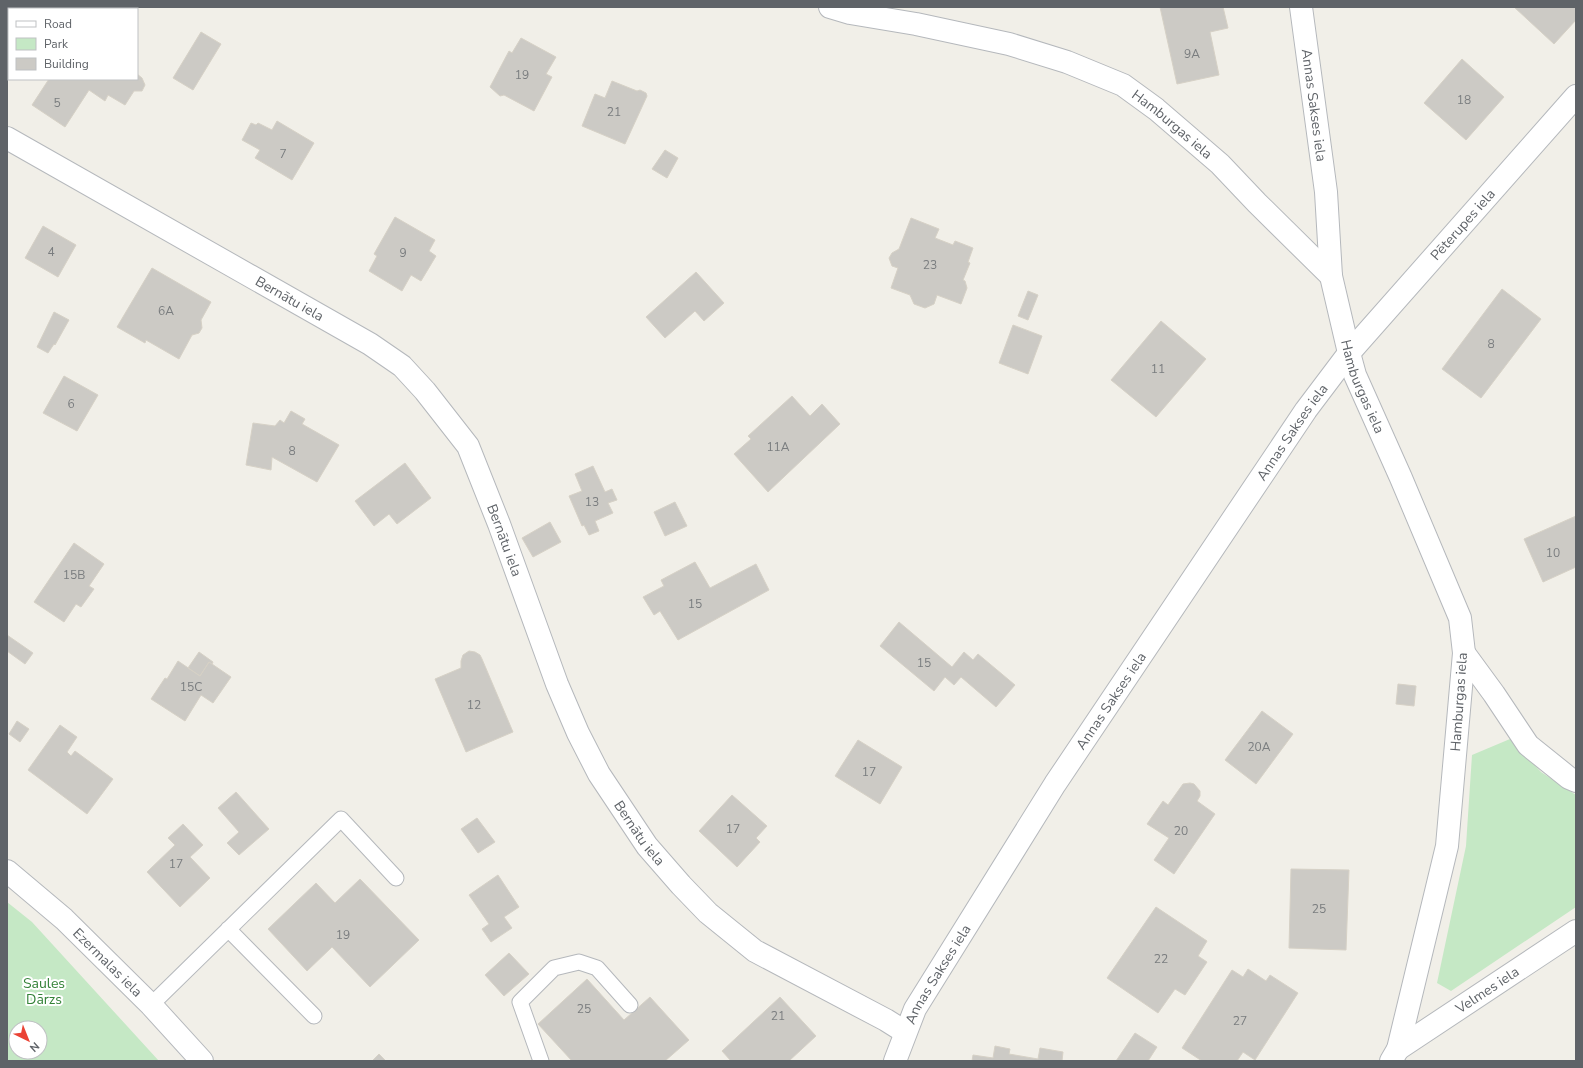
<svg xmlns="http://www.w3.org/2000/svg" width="1583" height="1068" font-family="'Nunito Sans',sans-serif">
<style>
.green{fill:#c5e8c5;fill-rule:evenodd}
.building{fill:#cccac5;stroke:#d6d1c6}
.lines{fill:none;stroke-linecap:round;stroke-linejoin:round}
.service-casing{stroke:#b5b8bc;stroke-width:17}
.minor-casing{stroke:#b5b8bc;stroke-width:24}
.tertiary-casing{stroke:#b5b8bc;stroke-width:24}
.service{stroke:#fff;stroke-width:15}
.minor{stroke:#fff;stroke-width:22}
.tertiary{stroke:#fff;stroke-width:22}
.labels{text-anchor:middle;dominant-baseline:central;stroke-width:4;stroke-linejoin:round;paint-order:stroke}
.number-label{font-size:12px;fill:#7a7d7f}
.street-label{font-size:14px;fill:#5f6368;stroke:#fff}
.park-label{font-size:14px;fill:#348238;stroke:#fff}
</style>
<rect width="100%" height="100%" fill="#f1efe8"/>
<!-- green -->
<path class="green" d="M1510 739 1541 772 1576 795V907L1451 991 1437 983 1466 846 1472 755Z
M7 902 32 922 159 1061H7ZM16 1028H40V1052H16Z"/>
<!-- building -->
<path class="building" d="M1160 7H1223L1228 28 1210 32 1219 75 1177 84Z
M1514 7H1576V20L1554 44Z
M201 32 221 44 193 90 173 78Z
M521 38 556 57 546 74 552 77 534 111 504 95 500 96 490 87 509 51 512 53Z
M1462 59 1504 97 1466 140 1424 103Z
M137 74 142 78 145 85 142 91H134L125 105 108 95 105 101 89 90 65 127 32 105 49 79H137Z
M612 81 637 91 640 90 646 93 647 96 625 144 582 126 595 94 605 98Z
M277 121 314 143 292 180 255 158 260 150 242 140 251 123 256 125 258 123 272 130Z
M665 150 678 158 667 178 652 169Z
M395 217 435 240 429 251 436 256 421 281 411 275 402 291 369 271 377 256 374 254Z
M911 218 939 229 935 238 953 245 955 241 973 248 968 262 970 263 963 280 965 281 967 288 961 304 937 295 934 304 925 308 914 304 910 295 891 288 898 268 892 266 889 258 892 253 899 249Z
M43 226 76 245 58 277 25 258Z
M152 268 211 302 201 320 202 328 199 333 192 335 179 359 146 340 145 343 117 327Z
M696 272 724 303 704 321 695 311 665 338 646 317Z
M1502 289 1541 319 1481 398 1442 369Z
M1028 291 1038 295 1028 320 1018 316Z
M54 312 69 320 55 345 54 344 48 353 37 347Z
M1161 321 1206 359 1156 417 1111 380Z
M1013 325 1042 336 1028 374 999 363Z
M64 376 98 395 77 431 43 413Z
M792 396 810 416 822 404 840 424 768 492 734 454 751 439 748 436Z
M291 411 305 419 302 424 339 445 317 482 272 457 271 470 246 465 253 423 275 426 280 420 284 423Z
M405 463 431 498 397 524 389 514 374 526 355 501Z
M593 466 605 492 612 489 617 500 608 503 613 513 595 521 599 531 589 535 584 525 582 526 569 496 582 491 575 474Z
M675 502 687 526 665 536 654 512Z
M1576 516V567L1543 582 1524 539Z
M550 522 561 542 533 557 522 538Z
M74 543 104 564 89 586 94 589 81 607 76 604 64 622 34 602Z
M695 562 710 588 756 564 769 590 678 640 660 611 654 615 643 597 664 586 661 580Z
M899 622 952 667 964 652 973 660 978 654 1015 685 996 707 961 677 954 685 945 677 934 691 880 646Z
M7 635 33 653 25 664 7 651Z
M469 651 475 652 480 655 482 659 513 732 466 752 435 679 461 668V661L463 655Z
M199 652 213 662 212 664 209 662 200 676 188 668Z
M178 661 200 676 209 662 231 677 213 703 201 695 185 721 151 699 165 678 167 679Z
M1398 684 1416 686 1414 706 1396 704Z
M1262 711 1293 734 1256 784 1225 760Z
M17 721 29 729 20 742 9 734Z
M60 725 77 737 67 752 71 756 75 751 113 779 87 814 28 770Z
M858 740 902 767 880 804 835 776Z
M1190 783 1194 784 1200 791V796L1197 801 1215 814 1174 874 1154 860 1169 838 1147 824 1163 801 1168 805 1183 784Z
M236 792 269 829 239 855 227 843 239 832 218 808Z
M732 795 767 826 756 838 760 842 737 867 699 831Z
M477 818 495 842 478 853 461 829Z
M183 824 203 845 190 857 210 878 180 907 147 872 175 845 168 838Z
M1291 869 1349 870 1346 950 1289 948Z
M498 875 519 907 504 917 512 928 491 942 482 929 489 924 469 895Z
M360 879 419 940 370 987 332 947 307 971 268 929 316 883 335 903Z
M1156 907 1207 941 1198 956 1207 962 1185 995 1175 989 1158 1013 1107 978Z
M509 953 529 974 504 996 485 975Z
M1248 969 1266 981 1270 975 1298 993 1255 1060 1243 1052 1237 1061H1202L1182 1048 1232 970 1243 977Z
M587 979 624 1020 650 997 689 1040 665 1061H572L538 1024Z
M780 997 816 1036 789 1061H731L722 1051Z
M1135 1033 1157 1047 1148 1061H1116Z
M995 1046 1010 1049 1009 1054 1038 1059 1040 1048 1063 1052 1062 1061H972L973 1055 993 1058Z
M379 1054 386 1061H372Z"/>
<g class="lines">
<!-- service casing -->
<g class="service-casing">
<path id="service" d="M228 929 314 1016
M151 1005 341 819 396 878
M541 1061 520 1002 554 968 579 962 597 968 630 1005"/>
</g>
<!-- minor casing -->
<g class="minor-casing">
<g id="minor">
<path id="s1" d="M830 7 850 13 916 24 1009 44 1067 62 1123 85 1156 109 1220 164 1257 203 1331 276"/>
<path id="s2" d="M1301 7 1326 192 1331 276 1349 353 1355 375 1401 478 1460 618 1464 653 1447 846 1398 1049 1391 1061"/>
<path id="s3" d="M7 138 370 344 402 366 425 391 468 446 499 524 557 684 578 733 599 774 647 846 681 885 708 913 755 951 886 1020 905 1032"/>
<path d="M1464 653 1494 694 1528 745 1569 778 1576 781"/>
<path id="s4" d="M1398 1049 1576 931"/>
<path id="s5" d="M895 1061 915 1009 1055 784 1306 410 1349 353 1576 96"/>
</g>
</g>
<!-- tertiary casing -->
<g class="tertiary-casing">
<g id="tertiary">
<path id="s6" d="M7 871 64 919 151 1005 202 1061"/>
</g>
</g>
<!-- service -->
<use href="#service" class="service"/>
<!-- minor -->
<use href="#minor" class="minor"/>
<!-- tertiary -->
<use href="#tertiary" class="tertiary"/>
</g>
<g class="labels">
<!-- number labels -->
<g class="number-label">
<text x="1192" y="54">9A</text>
<text x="522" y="75">19</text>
<text x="1464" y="100">18</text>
<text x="57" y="103">5</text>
<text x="614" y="112">21</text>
<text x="283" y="154">7</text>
<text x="51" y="252">4</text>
<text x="403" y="253">9</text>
<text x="930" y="265">23</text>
<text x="166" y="311">6A</text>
<text x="1491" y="344">8</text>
<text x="1158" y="369">11</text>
<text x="71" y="404">6</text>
<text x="778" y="447">11A</text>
<text x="292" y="451">8</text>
<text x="592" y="502">13</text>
<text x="1553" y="553">10</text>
<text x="74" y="575">15B</text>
<text x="695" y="604">15</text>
<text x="924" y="663">15</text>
<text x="191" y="687">15C</text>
<text x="474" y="705">12</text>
<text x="1259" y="747">20A</text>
<text x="869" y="772">17</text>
<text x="733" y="829">17</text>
<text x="1181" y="831">20</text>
<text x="176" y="864">17</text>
<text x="1319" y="909">25</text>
<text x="343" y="935">19</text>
<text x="1161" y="959">22</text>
<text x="584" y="1009">25</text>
<text x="778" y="1016">21</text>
<text x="1240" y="1021">27</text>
</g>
<!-- street labels -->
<g class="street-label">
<text stroke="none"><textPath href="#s2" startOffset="99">Annas Sakses iela</textPath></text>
<text stroke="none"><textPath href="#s1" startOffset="367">Hamburgas iela</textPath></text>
<text stroke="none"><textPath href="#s5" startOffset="1014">Pēterupes iela</textPath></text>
<text stroke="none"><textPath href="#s3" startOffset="325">Bernātu iela</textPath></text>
<text stroke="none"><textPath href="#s2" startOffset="386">Hamburgas iela</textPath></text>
<text stroke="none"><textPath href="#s5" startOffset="745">Annas Sakses iela</textPath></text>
<text stroke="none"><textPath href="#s3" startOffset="661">Bernātu iela</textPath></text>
<text stroke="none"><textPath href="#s5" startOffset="421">Annas Sakses iela</textPath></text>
<text transform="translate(1459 702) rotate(-86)">Hamburgas iela</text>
<text stroke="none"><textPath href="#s3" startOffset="985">Bernātu iela</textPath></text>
<text stroke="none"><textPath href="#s6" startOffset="136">Ezermalas iela</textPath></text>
<text stroke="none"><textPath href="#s5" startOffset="97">Annas Sakses iela</textPath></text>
<text stroke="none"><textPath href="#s4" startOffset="107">Velmes iela</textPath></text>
</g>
<!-- park labels -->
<g class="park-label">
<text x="44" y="983">Saules<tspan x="44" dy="16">Dārzs</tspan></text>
</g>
</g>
<!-- border -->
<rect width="1583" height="1068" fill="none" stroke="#5f6368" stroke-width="16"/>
<!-- legend -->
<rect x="8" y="8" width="130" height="72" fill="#ffffff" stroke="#bfc1c3"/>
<rect x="16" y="21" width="20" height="6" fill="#ffffff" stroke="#bfc1c3"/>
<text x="44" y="28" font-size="12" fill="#5f6368">Road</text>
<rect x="16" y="38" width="20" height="12" fill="#c5e8c5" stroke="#bfc1c3"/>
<text x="44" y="48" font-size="12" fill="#5f6368">Park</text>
<rect x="16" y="58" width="20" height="12" fill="#cccac5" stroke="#bfc1c3"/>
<text x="44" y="68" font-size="12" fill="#5f6368">Building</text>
<!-- north arrow -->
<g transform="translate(28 1040) rotate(137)"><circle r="19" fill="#ffffff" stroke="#bfc1c3"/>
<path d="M0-3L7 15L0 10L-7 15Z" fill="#ea4335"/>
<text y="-6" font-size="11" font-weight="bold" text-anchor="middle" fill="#5f6368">N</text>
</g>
</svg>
